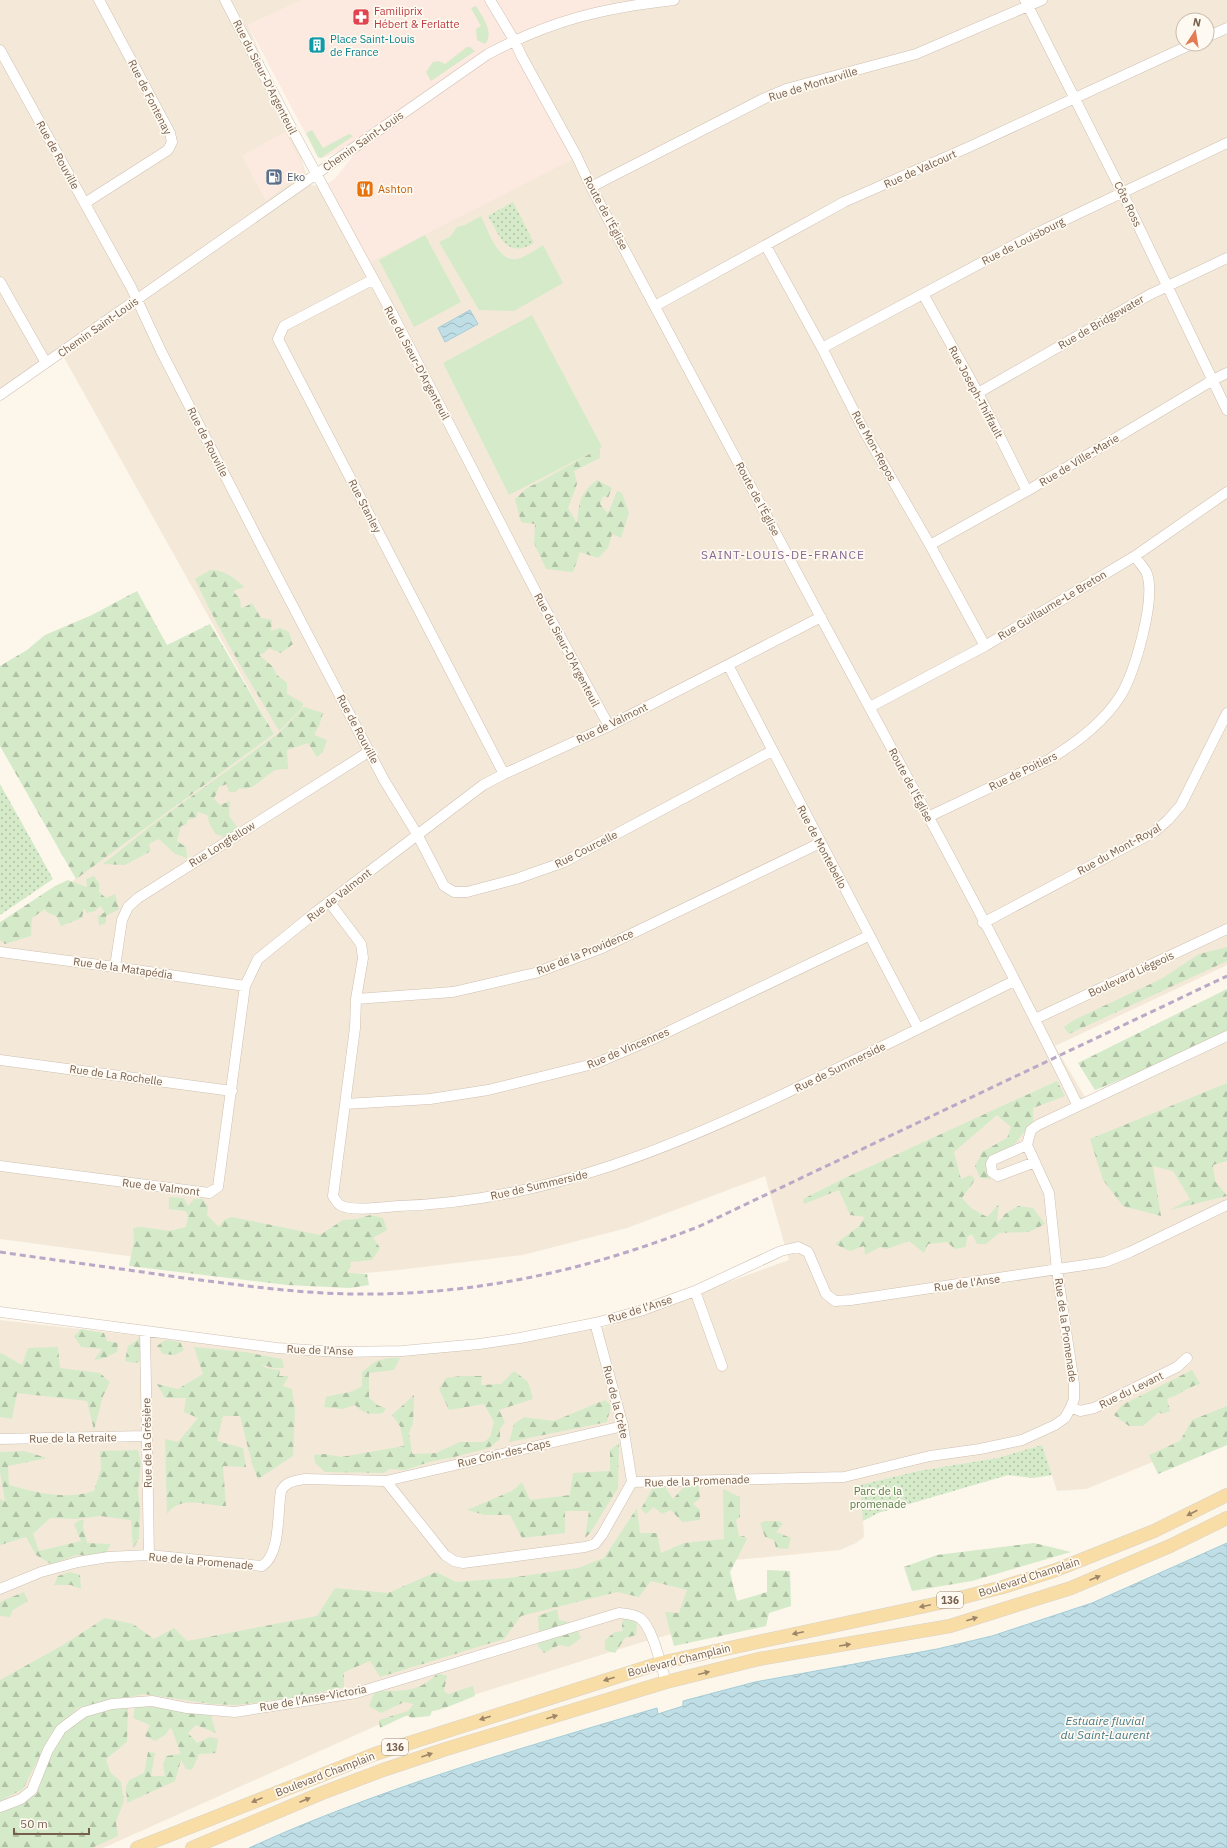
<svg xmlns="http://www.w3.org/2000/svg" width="1227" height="1848" font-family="'IBM Plex Sans',sans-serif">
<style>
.residential{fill:#f4e9d9;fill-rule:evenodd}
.commercial{fill:#fce9df}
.grass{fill:#d4eac9}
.forest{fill:url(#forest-firs)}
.park{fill:url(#park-dots)}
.water{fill:url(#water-waves);stroke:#a5cdd8}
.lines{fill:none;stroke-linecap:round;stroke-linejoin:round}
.minor-casing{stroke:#cfbfb0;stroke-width:11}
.major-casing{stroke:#d9d2cd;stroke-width:14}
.minor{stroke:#fff;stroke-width:10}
.major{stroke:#f8dea6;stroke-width:13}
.rail{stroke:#baa8c7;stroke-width:3;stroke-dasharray:6 4;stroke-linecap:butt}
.oneway{fill:#9e8568}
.labels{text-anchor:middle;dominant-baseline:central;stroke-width:3.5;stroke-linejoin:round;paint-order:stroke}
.shield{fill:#fffaf1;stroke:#a08e7f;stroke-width:1}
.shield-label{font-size:10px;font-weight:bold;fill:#775f4e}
.health-label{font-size:11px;fill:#be3a42;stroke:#fffaf1;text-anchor:start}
.culture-label{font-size:11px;fill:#0d838f;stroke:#fffaf1;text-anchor:start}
.street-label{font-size:11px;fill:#775f4e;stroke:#fffaf1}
.service-label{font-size:11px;fill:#4e5e75;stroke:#fffaf1;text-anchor:start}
.food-label{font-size:11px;fill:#c56008;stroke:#fffaf1;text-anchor:start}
.park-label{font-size:11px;fill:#537d45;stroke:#fffaf1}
.neighbourhood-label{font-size:12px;letter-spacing:1px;fill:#866693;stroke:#fffaf1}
.water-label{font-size:12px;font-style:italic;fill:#477b8a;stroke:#fffaf1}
</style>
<defs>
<pattern id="forest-firs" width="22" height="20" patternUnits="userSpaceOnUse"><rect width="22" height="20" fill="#d4eac9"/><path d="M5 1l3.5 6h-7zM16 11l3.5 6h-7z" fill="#b1c1a5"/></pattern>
<pattern id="park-dots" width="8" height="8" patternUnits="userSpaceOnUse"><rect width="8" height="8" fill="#d4eac9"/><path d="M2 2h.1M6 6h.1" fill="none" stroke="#b1c1a5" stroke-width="1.8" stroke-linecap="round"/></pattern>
<pattern id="water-waves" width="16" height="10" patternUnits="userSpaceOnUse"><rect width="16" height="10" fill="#bfdee6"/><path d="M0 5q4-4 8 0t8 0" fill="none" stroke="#a0b7bd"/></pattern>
</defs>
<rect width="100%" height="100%" fill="#fcf6eb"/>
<!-- residential -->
<path class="residential" d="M0 0H302L248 25 293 131 309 184 323 188 514 40 613 8 609 0H1227V965L1055 1046 1086 1099 1227 1041V1432L1086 1489 1057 1491 1042 1445 997 1458 918 1471 861 1485 864 1537 856 1543 840 1550 724 1561 728 1618 639 1643 378 1725 103 1848H0V1320L312 1355 516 1343 602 1328 789 1260 765 1176 627 1228 523 1255 398 1270 301 1279 0 1239V934L274 734 62 354 0 396ZM1183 20H1207V44H1183Z"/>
<!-- commercial -->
<path class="commercial" d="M302 0H609L613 8 515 40 577 157 365 265 323 188 335 179 365 140 323 158 318 157 248 25Z
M285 132 302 164 303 171 266 201 242 156Z"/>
<!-- grass -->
<path class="grass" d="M476 6C482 16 495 33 485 44L477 40 476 29 481 26 471 8Z
M467 47H470L475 51 431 81 426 72 433 62 439 61 445 64Z
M312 130 323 148 349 134 353 136 321 158 318 157 306 133Z
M481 216C488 230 498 263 517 259 526 257 535 250 543 245L563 283 514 311 479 310 439 242 450 237 457 227 465 225Z
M425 235 461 302 414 327 379 260Z
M532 315 602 447 509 495 443 363Z"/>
<!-- forest -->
<path class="forest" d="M600 448V458L574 471 577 484 568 508 577 523C579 502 580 493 597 480L612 488 608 498 603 496 600 504 608 514 617 491 622 493 629 513 621 538 612 534 608 548 598 558 580 552 573 572 546 569 534 543 535 524 521 522 515 499 527 488 543 480Z
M210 570C224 570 234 577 244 587L233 591 240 599 241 609 252 603 261 618 272 620 271 631 280 628 289 632 293 644 281 653 269 648 264 653 259 655 272 666 277 675 287 683V694L303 703 302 708 279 731C250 681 219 632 195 579Z
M137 591 167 645 210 624 274 734 76 879 0 746V666L27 650 45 635 92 615Z
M304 707 323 713 319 726 314 735 327 740 323 752 317 757 308 743 287 750 288 769C283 769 276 769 272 772 262 778 253 792 240 788L235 792H229L227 784 219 787 214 799 220 805 230 801 229 816 238 828 224 837 216 834 210 825 207 815 198 812 196 818 187 820V824L181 826 177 841 186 847 187 858 175 854 159 839 149 844 151 851 125 865 103 864 152 825 279 733Z
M94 876 99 883V892L106 898 115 894 119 909 106 916V923L99 926 98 916 105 912 100 906 95 911 87 913 84 908 82 918 61 926 56 916 46 912 45 909 32 918 31 936 5 944 0 940V922L2 921 55 886 68 880 87 887 86 879Z
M1227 947V961L1069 1034 1064 1027 1074 1020 1161 979 1199 954Z
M1227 989V1037L1095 1090 1078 1063Z
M1057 1081 1065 1096 1033 1108V1121L1013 1146 990 1156 987 1169 990 1179 980 1178 975 1166 982 1152 1007 1138 1011 1127 997 1115 954 1152 961 1179 971 1175 975 1180 962 1198 971 1208 987 1217 999 1204 997 1224 1005 1214 1018 1206 1033 1208 1045 1224 1029 1232 999 1233 986 1244H977L972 1234 967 1237 966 1247 955 1249 947 1242 928 1244 924 1253 909 1241 887 1249 880 1247 865 1255 864 1246 850 1251 835 1244 858 1227 865 1217 850 1215 839 1190 804 1204 803 1199 845 1178Z
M1227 1083V1161L1213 1165 1215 1181 1227 1196 1170 1210 1190 1199 1173 1171 1153 1166 1161 1216 1123 1206 1103 1180 1090 1139Z
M169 1197 184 1198 188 1206 194 1199H203L208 1207 207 1215 219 1227 224 1220 232 1217 320 1235 343 1220 357 1219 370 1215 383 1218 387 1230 373 1238 380 1248 372 1260 350 1262 351 1266 347 1273 367 1274 369 1285 350 1288 287 1285 129 1266 134 1241 133 1228 141 1227 170 1231 186 1227 188 1216 186 1211 169 1209Z
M81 1329 104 1333 107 1341 118 1343 117 1352 105 1358 94 1360 102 1349 81 1347 74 1336Z
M140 1338 151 1346 150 1360 134 1363 125 1361 128 1346Z
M165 1340 180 1342 184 1350 175 1355 163 1354 157 1346Z
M58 1347 60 1368 100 1373 110 1382 103 1396 94 1430 87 1401 17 1393 12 1419 0 1417V1354L1 1353 22 1365 28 1348Z
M194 1347 245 1352 282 1359 284 1368H272L261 1364 266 1368 280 1370 279 1376H289L283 1386 292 1389 295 1409 293 1456 258 1479 252 1464 240 1416H223L217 1441 243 1448 246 1467 223 1466 226 1506C208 1506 179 1494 167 1514L165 1439 178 1442 198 1418 184 1412 186 1398H165L157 1384 178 1389 203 1374Z
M389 1358H400L394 1370 369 1373V1398L379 1406 386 1408 383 1413C371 1415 364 1414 355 1405L343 1409 324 1407 326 1397C338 1393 352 1394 362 1386V1372L376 1361Z
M1192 1370 1200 1384C1188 1387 1179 1395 1167 1399L1170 1411 1162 1414 1159 1412 1143 1426H1129L1114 1415 1122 1405Z
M514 1371 528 1382 533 1399 499 1410 505 1422 500 1429V1439L489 1448 454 1457 429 1462 405 1470 389 1469 384 1473 325 1472 315 1463 314 1455 325 1454 341 1457 404 1446 400 1426 392 1415 414 1395 413 1423 409 1433 412 1454 436 1453 460 1442H484L490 1437 494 1422 484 1404 449 1410 439 1389 446 1378 461 1376H482L481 1385 501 1384Z
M605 1400 611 1405 607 1422 509 1442 514 1424 524 1417 554 1421Z
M1227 1406V1445L1158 1474 1149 1455 1180 1441 1192 1420Z
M619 1443 618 1488 590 1533 585 1538 589 1511H565V1533L522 1538 510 1515H485L467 1510 512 1491 522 1482 530 1500 570 1495 573 1473 610 1471V1450Z
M138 1450 141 1462 138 1491 140 1509 139 1538 133 1549 131 1520 100 1516 78 1519 50 1518 33 1534 39 1551 81 1541 74 1524 80 1520H84L83 1526 87 1543 111 1544 104 1556 77 1555 51 1564 36 1555 26 1537 0 1545V1499L5 1501 0 1472V1452L24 1451 47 1458 8 1466 9 1485C37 1493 66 1500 94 1491L101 1469 100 1451Z
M698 1482 700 1498 693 1504 700 1510V1520L682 1522 671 1510 662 1514 654 1507 646 1514 641 1509 652 1489 665 1487 673 1499 683 1488Z
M723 1489 740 1497V1517L736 1520 739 1537 744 1536 747 1539 730 1572 737 1601 767 1592V1570L790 1571 791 1606 769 1613 766 1626 674 1646 665 1612 679 1613 687 1590 651 1581 639 1597 617 1592 521 1616 504 1639 380 1677 370 1661 344 1672V1687L303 1696 237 1705 212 1704 144 1694 78 1708 51 1734 23 1789 0 1801V1680L63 1645 105 1618 133 1624 154 1639 174 1628 187 1641 317 1616 335 1588 388 1593 436 1572 456 1582 509 1578 578 1568 604 1558 637 1508 640 1533H657L661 1553 684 1543 724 1539Z
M765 1521H779L783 1524 776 1532 791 1538 788 1549 776 1548 774 1540 765 1537 760 1523Z
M1034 1543 1071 1552 972 1581 912 1591 904 1567 937 1555Z
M70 1572 80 1575 81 1589 71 1585H54L58 1576Z
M24 1592 28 1601 13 1610 10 1617 0 1616V1603L2 1601Z
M557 1609 559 1620 574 1623 581 1638 569 1647 559 1645 544 1653 538 1646 539 1636 538 1616Z
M623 1616 632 1617 637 1624 636 1635 625 1638 615 1653 605 1650V1640L615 1632 623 1631 622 1627Z
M438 1673 447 1676 444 1691 448 1694 473 1686 475 1696C465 1700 439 1711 432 1711L430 1716 411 1718 407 1715 380 1728 379 1720 408 1711 414 1704 404 1702 381 1713 369 1706 375 1691C401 1691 419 1693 438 1673Z
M155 1706 211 1716 216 1733 196 1725 188 1733 197 1743 210 1737 218 1739 216 1753 199 1754 192 1770 186 1769 181 1760 175 1781 127 1803 126 1787 129 1780 144 1773 148 1752 155 1753 151 1776H165L163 1765 166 1756 181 1754 171 1727 165 1735 155 1741 145 1736 150 1725 133 1718 135 1707Z
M112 1708H128L127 1742 106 1759 110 1772 121 1782 124 1801 116 1822 118 1836 92 1848H0V1811L16 1806 37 1794C46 1764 56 1732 85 1716 93 1712 103 1710 112 1708Z"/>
<!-- park -->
<path class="park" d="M513 202 534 243C507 259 500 237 488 216Z
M0 784 53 879 0 915Z
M1042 1445 1052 1475 1033 1478 1008 1475 878 1513 863 1521 860 1485 918 1471 997 1458Z"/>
<!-- water -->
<path class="water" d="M470 310 478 324 445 342 438 328Z
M1227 1543V1848H249C380 1788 519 1749 657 1708L658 1714 683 1706V1701L755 1682 937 1649 992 1636 1092 1603Z"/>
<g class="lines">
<!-- minor casing -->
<g class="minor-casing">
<path id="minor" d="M225 0 293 131 394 317 538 596 609 726
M490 0 514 40 522 57 577 157 591 187C668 330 743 473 820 616 908 779 997 940 1078 1106
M1025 0 1122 192 1227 410
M1207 37 1227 28
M0 50 131 287 161 351 265 553 384 780 417 834 444 886 454 892H467L516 879 564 862 772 751
M591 187 765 98 786 89 916 54 1042 0
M85 203 168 150 172 142 170 133 99 0
M766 246 822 348 863 429 930 545 985 646
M372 280 284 326 278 339 504 774
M0 282 46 363
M923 294 978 393 1027 491
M655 306 844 202 969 147 1192 44
M822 348 1033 235 1227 143
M978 393 1149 295 1227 258
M0 395 488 54C552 20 603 8 674 0
M930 545 1027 491 1213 380 1227 373
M728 665 918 1028
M870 707 985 646 1135 556 1227 492
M928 817 1048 760C1075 744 1104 722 1121 695 1135 671 1156 600 1147 574 1145 568 1138 562 1135 556
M330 903 361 944 363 958 356 999 355 1028 333 1196C335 1199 337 1203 340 1205 351 1212 385 1207 398 1206 546 1202 682 1144 813 1080 881 1048 947 1014 1014 981
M983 923 1154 832 1168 820 1181 805 1227 713
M0 952 115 967 245 986
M115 967 122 920 128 907 138 898 370 751
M356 999 453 992 535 973 602 948 820 843
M1035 1019 1227 929
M0 1060 232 1091
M345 1104 430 1099 488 1090 597 1063 653 1039 868 936
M1027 1145 993 1160 991 1164 992 1172 998 1176 1035 1162
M0 1166 209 1193 218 1187 245 986 258 959 316 912 483 785 504 774 609 726 821 617
M695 1291 722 1366
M0 1312 277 1348 339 1352 402 1351 479 1344 520 1338 595 1323 640 1311 695 1291 781 1251 798 1247 808 1252 826 1294 835 1301 851 1300 1105 1262 1130 1252 1227 1205
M595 1323 623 1426 632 1482
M145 1331 149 1555
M1071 1407 1080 1411 1094 1408 1177 1367 1187 1358
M0 1439 146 1436
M386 1481 623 1426
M0 1589 41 1572 78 1562 108 1557 149 1555 262 1566C281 1554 277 1513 281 1491 287 1481 294 1481 305 1479L386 1481 445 1555 454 1561 463 1563 585 1547 595 1544 602 1535 632 1482 844 1477 930 1456 980 1449 1022 1440 1055 1425 1065 1418 1071 1407 1074 1399V1384L1057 1270 1049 1193 1027 1145 1031 1130 1038 1125 1227 1036
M0 1807 21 1799 32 1790 48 1750 61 1729 84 1712 112 1704 152 1701 187 1708 235 1712 356 1693 619 1613C626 1614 633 1614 640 1618 653 1628 661 1666 666 1682"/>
</g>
<!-- major casing -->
<g class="major-casing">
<path id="major" d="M137 1848 375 1754 660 1663 944 1602 1003 1587 1056 1570 1154 1531 1227 1495
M192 1848 322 1793 383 1770 446 1749 666 1682 759 1659 950 1626 1071 1588 1170 1546 1227 1518"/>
</g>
<!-- minor -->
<use href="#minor" class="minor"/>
<!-- major -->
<use href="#major" class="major"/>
<!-- rail -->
<path class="rail" d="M0 1252C61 1261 123 1269 184 1278 240 1285 295 1293 351 1294 474 1296 586 1271 700 1226L1227 976"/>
</g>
<!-- one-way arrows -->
<defs><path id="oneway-solid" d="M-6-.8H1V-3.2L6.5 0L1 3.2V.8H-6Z"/></defs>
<g class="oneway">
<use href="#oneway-solid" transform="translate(1192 1513) rotate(153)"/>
<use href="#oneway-solid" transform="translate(1095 1578) rotate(-23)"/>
<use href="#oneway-solid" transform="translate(925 1606) rotate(168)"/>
<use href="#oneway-solid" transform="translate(972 1619) rotate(-18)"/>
<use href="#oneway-solid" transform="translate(798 1633) rotate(168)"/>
<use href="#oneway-solid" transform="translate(845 1645) rotate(-9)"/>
<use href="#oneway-solid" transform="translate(704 1673) rotate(-14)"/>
<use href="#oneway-solid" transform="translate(609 1679) rotate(162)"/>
<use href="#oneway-solid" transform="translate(552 1717) rotate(-17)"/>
<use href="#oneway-solid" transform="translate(485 1718) rotate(162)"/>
<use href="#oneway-solid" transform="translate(427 1755) rotate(-19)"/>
<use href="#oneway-solid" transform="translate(257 1800) rotate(158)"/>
<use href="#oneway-solid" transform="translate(305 1800) rotate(-23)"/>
</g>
<!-- icons -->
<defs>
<g id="pharmacy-square" transform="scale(0.9)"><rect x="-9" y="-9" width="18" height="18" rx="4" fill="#e0444e" stroke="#fffaf1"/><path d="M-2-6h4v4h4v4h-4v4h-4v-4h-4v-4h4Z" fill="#fff"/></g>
<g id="building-square" transform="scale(0.9)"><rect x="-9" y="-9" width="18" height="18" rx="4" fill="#0f9aa8" stroke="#fffaf1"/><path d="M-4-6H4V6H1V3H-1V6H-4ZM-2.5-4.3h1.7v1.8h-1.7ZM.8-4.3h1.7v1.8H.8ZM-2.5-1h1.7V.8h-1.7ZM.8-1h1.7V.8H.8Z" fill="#fff"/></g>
<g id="fuel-square" transform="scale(0.9)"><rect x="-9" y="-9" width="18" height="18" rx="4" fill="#5c6f8a" stroke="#fffaf1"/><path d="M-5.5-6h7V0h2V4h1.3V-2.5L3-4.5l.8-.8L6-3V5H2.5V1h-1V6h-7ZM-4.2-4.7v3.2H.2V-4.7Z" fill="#fff"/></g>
<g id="restaurant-square" transform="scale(0.9)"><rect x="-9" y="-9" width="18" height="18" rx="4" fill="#e8710a" stroke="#fffaf1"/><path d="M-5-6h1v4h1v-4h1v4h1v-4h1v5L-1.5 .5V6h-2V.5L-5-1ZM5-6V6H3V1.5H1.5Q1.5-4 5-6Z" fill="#fff"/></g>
</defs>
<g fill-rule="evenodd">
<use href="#pharmacy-square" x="361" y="17"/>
<use href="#building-square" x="317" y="45"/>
<use href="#fuel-square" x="274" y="177"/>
<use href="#restaurant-square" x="365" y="189"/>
</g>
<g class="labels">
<!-- shield labels -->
<g class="shield">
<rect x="937" y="1592" width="26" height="16" rx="3"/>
<rect x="382" y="1739" width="26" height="16" rx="3"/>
</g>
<g class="shield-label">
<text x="950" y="1600">136</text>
<text x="395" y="1747">136</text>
</g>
<!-- health labels -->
<g class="health-label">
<text x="374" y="11">Familiprix<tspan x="374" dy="13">Hébert &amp; Ferlatte</tspan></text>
</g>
<!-- culture labels -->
<g class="culture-label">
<text x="330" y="39">Place Saint-Louis<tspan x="330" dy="13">de France</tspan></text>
</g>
<!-- street labels -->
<g class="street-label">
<text transform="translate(265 77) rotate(63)">Rue du Sieur-D'Argenteuil</text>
<text transform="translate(813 84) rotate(-17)">Rue de Montarville</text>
<text transform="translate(150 97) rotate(63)">Rue de Fontenay</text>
<text transform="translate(363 141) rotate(-35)">Chemin Saint-Louis</text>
<text transform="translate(58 155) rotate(61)">Rue de Rouville</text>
<text transform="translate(920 169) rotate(-24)">Rue de Valcourt</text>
<text transform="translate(1128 204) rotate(64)">Côte Ross</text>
<text transform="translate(606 213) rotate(62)">Route de l'Église</text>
<text transform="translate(1023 241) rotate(-27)">Rue de Louisbourg</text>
<text transform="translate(1101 322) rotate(-30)">Rue de Bridgewater</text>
<text transform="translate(98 327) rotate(-35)">Chemin Saint-Louis</text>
<text transform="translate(417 363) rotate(62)">Rue du Sieur-D'Argenteuil</text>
<text transform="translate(976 392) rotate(62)">Rue Joseph-Thiffault</text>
<text transform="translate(208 442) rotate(63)">Rue de Rouville</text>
<text transform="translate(874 446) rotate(61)">Rue Mon-Repos</text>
<text transform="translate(1079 460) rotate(-31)">Rue de Ville-Marie</text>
<text transform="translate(758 499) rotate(62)">Route de l'Église</text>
<text transform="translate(365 506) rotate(63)">Rue Stanley</text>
<text transform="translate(1052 605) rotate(-31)">Rue Guillaume-Le Breton</text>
<text transform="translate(567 650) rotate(62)">Rue du Sieur-D'Argenteuil</text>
<text transform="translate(612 723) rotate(-26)">Rue de Valmont</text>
<text transform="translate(358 729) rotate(62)">Rue de Rouville</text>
<text transform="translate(1023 771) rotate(-26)">Rue de Poitiers</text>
<text transform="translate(911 785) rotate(62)">Route de l'Église</text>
<text transform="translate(222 844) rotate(-32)">Rue Longfellow</text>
<text transform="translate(822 847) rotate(62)">Rue de Montebello</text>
<text transform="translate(586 849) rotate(-27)">Rue Courcelle</text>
<text transform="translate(1119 849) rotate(-29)">Rue du Mont-Royal</text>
<text transform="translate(339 895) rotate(-38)">Rue de Valmont</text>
<text transform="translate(585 952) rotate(-22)">Rue de la Providence</text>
<text transform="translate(123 968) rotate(8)">Rue de la Matapédia</text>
<text transform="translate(1131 974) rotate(-25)">Boulevard Liégeois</text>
<text transform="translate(628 1048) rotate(-23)">Rue de Vincennes</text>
<text transform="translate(840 1067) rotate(-26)">Rue de Summerside</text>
<text transform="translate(116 1075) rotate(8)">Rue de La Rochelle</text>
<text transform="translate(539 1185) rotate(-13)">Rue de Summerside</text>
<text transform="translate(161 1187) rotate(7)">Rue de Valmont</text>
<text transform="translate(967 1283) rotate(-8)">Rue de l'Anse</text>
<text transform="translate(640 1309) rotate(-18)">Rue de l'Anse</text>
<text transform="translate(1066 1330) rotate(82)">Rue de la Promenade</text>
<text transform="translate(320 1350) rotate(2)">Rue de l'Anse</text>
<text transform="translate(1131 1390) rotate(-26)">Rue du Levant</text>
<text transform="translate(616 1402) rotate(76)">Rue de la Crète</text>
<text transform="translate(73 1438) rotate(-1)">Rue de la Retraite</text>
<text transform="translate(147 1443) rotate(-91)">Rue de la Grésière</text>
<text transform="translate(504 1453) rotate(-13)">Rue Coin-des-Caps</text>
<text transform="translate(697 1481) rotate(-2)">Rue de la Promenade</text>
<text transform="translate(201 1561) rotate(5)">Rue de la Promenade</text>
<text transform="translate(1029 1577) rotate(-18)">Boulevard Champlain</text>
<text transform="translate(679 1660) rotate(-14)">Boulevard Champlain</text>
<text transform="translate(313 1698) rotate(-10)">Rue de l'Anse-Victoria</text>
<text transform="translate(325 1774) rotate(-21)">Boulevard Champlain</text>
</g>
<!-- service labels -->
<g class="service-label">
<text x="287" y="177">Eko</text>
</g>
<!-- food labels -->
<g class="food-label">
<text x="378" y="189">Ashton</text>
</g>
<!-- park labels -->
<g class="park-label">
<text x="878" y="1491">Parc de la<tspan x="878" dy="13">promenade</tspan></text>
</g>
<!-- neighbourhood labels -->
<g class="neighbourhood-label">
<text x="783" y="554">SAINT-LOUIS-DE-FRANCE</text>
</g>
<!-- water labels -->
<g class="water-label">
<text x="1105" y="1720">Estuaire fluvial<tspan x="1105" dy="14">du Saint-Laurent</tspan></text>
</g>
</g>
<!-- north arrow -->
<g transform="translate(1195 32) rotate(12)"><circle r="19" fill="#fffaf1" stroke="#c9bcb0"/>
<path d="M0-3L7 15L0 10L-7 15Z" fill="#e27c54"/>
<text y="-6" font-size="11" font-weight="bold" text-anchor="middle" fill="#775f4e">N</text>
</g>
<!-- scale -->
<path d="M14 1828v6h75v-6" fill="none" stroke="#775f4e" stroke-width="2"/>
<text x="20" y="1828" font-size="12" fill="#775f4e" stroke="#fffaf1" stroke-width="3" paint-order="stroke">50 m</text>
</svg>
